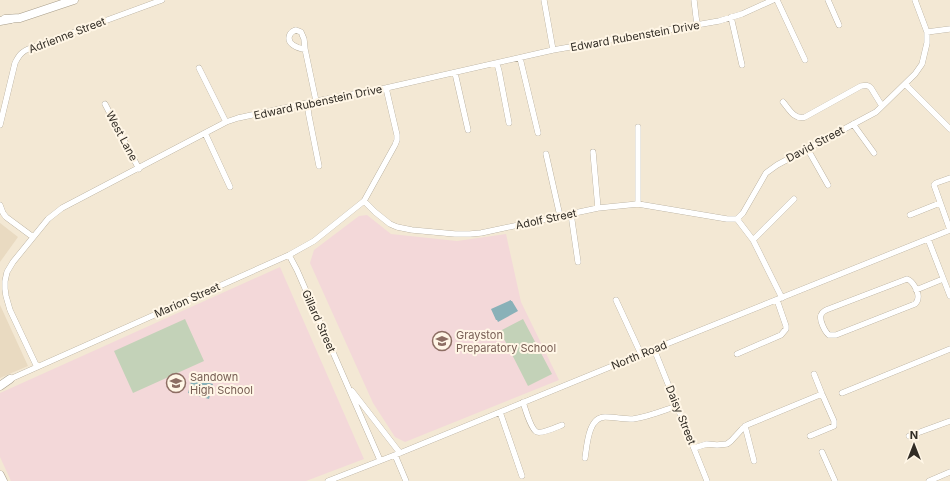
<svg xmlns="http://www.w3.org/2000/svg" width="950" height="481" font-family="Inter,sans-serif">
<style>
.built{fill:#e9dac1}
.education{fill:#f3d8d9}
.green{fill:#c3d2b8}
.water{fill:#89b1b8}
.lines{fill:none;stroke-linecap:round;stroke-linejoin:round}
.street-casing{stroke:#a79d8a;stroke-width:6}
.secondary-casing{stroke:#a79d8a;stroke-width:9}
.primary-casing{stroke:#a79d8a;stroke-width:9}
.street{stroke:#fff;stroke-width:5.5}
.secondary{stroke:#fff;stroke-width:8}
.primary{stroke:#fff;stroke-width:8}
.labels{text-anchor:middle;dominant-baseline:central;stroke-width:4;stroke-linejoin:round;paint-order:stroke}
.street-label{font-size:11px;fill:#312c25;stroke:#fff6e6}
.education-label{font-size:11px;fill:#785e54;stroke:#fff6e6;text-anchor:start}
</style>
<rect width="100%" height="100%" fill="#f3e8d4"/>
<!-- built -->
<path class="built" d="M0 223 18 237 0 262Z
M0 305 28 366 0 378Z"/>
<!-- education -->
<path class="education" d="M367 215 391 234 457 241 506 234 521 302 559 380 405 442 395 437 373 403 310 263 314 250 359 216Z
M280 267 364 459 306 481H11L0 457V393Z"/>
<!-- green -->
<path class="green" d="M185 319 204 361 133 393 114 351Z
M523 319 552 374 528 386 500 331Z"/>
<!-- water -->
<path class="water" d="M511 300V301H512L518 311 498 322 497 320H496L491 309Z
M192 378 213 384 209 399 188 393Z"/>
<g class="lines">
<!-- street casing -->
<g class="street-casing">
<path id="street" d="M544 0 553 50
M694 0 697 25
M777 0 805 60
M828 0 839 25
M731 17 742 65
M927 32 950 29
M305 49C302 49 296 47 293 45 286 40 289 32 296 30L301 32 304 39 305 49 316 101
M520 58 538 133
M497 64 499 71 509 123
M199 68 226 122
M455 73 468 130
M905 84 950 129
M783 102C789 109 794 120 805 117L861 86C866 85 868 85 871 88L882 106
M307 103 309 116 319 166
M105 104 139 169
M853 124 874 153
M0 125 15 63C19 55 22 51 31 48L162 0
M205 133 230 187
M807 148 828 185
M593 152 598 208
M546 154 560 216
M364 201 375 212 390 224 397 227 412 230 455 234H470L481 233 598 208 638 204 727 219H737
M638 204V127
M0 205 3 213 6 217 33 237
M571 214 578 262
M910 215 940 203
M950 230 934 185 936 183 950 178
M928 239 950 296
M753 240 794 199
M289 255 297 270 380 460
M907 279C913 281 919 292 918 298 918 301 917 302 915 304L836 335H829C825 332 819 320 821 315 822 312 823 312 826 310Z
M916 290 943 279
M782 298 753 240 737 219 743 213 766 173 777 165 876 112 915 74 922 64 927 43V32L915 0
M616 300 641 354
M654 349 707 481
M737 354 781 335 786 329V326L777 300
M37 367 10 310 6 296 5 289V281L7 272 13 262 48 219 62 208 226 122 238 118 316 101 386 88 553 50 719 21 742 14 773 0
M8 380 289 255 314 241 364 201 395 145 397 140V135L386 88
M352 391 400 453
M842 393 950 349
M523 402C525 408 531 430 537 432 542 434 557 427 562 425
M500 412 522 476
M745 426 754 461
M810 436 834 426V421L822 394 814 374
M909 436 950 421
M694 448 707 444 717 445 727 444 731 441 742 429 747 425 822 394
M822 452 835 481
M395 455 406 481
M585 458C587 446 588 417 605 417 614 417 623 419 633 419 648 417 662 411 677 406
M328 481 400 453 654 349 950 230
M929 481 950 472"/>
</g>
<!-- secondary casing -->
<g class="secondary-casing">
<path id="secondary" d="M5 19 20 18 74 0"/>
</g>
<!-- primary casing -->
<g class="primary-casing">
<path id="primary" d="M0 21 11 19
M0 386 10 379
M0 475 3 481"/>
</g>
<!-- street -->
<use href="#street" class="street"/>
<!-- secondary -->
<use href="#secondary" class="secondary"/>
<!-- primary -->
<use href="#primary" class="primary"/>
</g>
<!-- icons -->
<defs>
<g id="school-ring" transform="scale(1)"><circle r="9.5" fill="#fff6e6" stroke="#8d6e63" stroke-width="1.5"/><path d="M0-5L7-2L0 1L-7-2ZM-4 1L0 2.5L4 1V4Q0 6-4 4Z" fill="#8d6e63"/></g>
</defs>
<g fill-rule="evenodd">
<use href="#school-ring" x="442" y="341"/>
<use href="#school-ring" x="176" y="383"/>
</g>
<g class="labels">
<!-- street labels -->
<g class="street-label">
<text transform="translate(67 35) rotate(-21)">Adrienne Street</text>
<text transform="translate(635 36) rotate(-10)">Edward Rubenstein Drive</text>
<text transform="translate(318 102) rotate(-12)">Edward Rubenstein Drive</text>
<text transform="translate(122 136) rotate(62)">West Lane</text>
<text transform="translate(815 144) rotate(-28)">David Street</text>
<text transform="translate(546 219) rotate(-12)">Adolf Street</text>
<text transform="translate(187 300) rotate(-24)">Marion Street</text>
<text transform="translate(319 321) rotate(66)">Gillard Street</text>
<text transform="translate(639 355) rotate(-22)">North Road</text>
<text transform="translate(681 415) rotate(68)">Daisy Street</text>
</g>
<!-- education labels -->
<g class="education-label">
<text x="456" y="335">Grayston<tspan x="456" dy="13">Preparatory School</tspan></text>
<text x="190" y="377">Sandown<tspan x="190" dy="13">High School</tspan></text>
</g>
</g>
<!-- north arrow -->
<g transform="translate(914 445)" stroke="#fff6e6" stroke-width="3" paint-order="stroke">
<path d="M0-3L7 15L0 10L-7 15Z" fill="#312c25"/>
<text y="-6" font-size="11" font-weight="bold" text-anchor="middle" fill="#312c25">N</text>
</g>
</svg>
